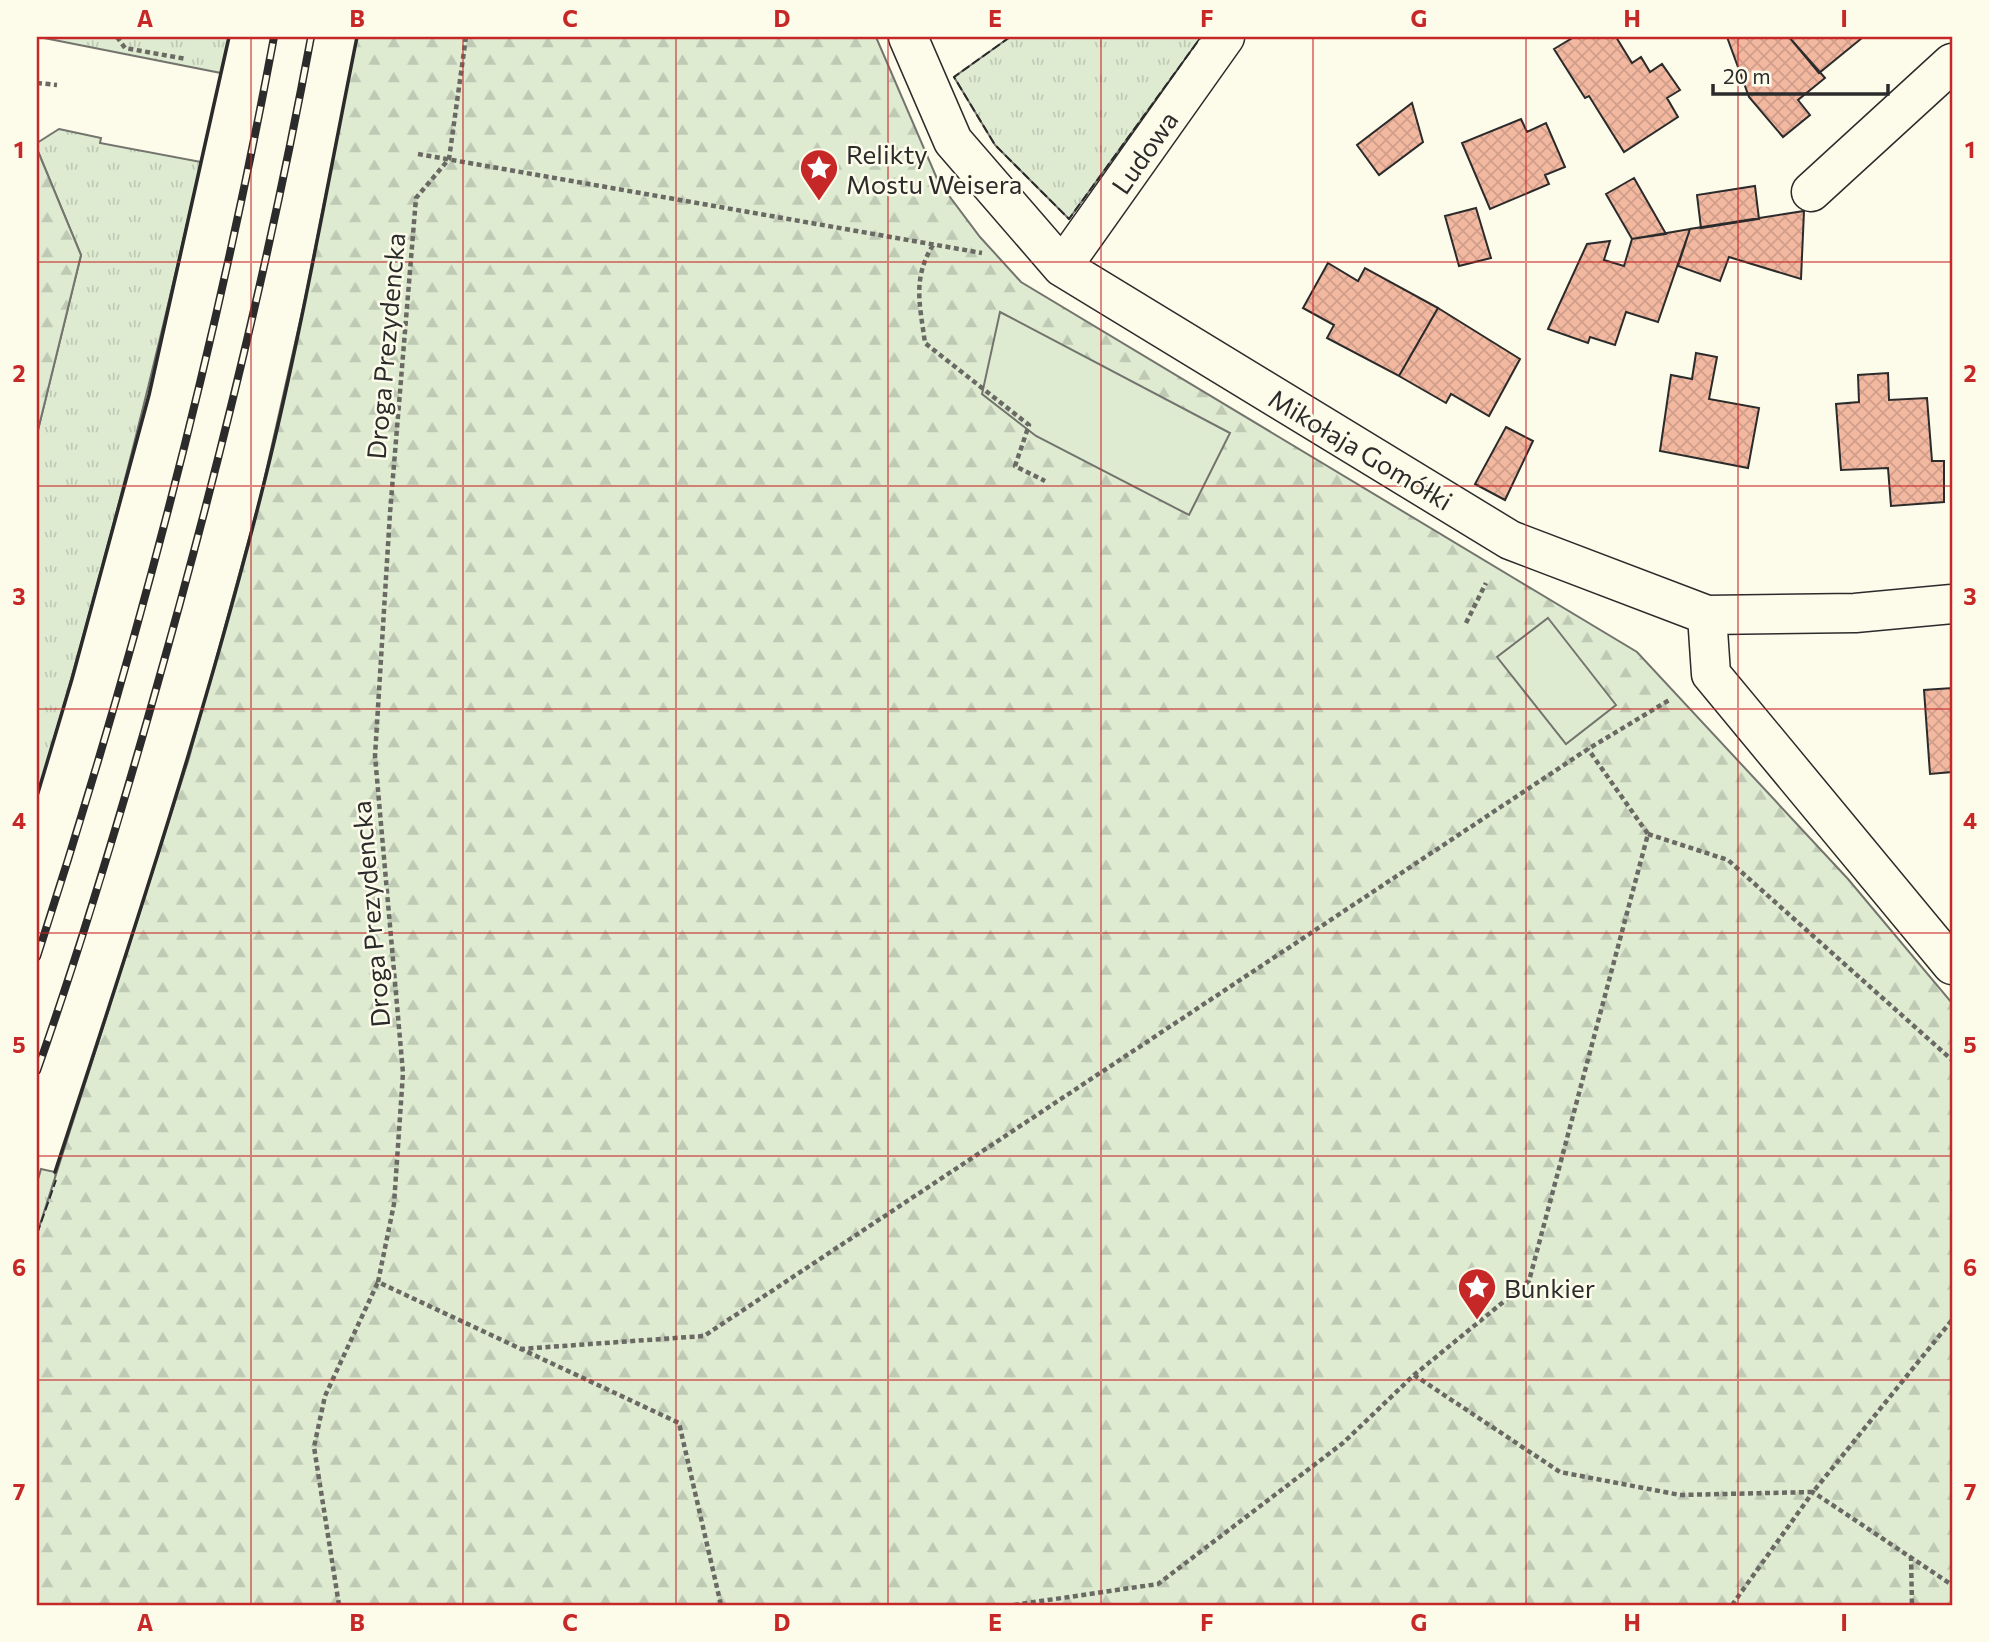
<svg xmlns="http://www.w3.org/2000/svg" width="1989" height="1642" font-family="Commissioner,sans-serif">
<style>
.grass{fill:url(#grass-tufts);stroke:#74746e;stroke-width:2}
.forest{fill:url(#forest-firs);stroke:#74746e;stroke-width:2}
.park{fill:#deebd1;stroke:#74746e;stroke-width:2}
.building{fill:url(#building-cross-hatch);stroke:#2b2b2b;stroke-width:2}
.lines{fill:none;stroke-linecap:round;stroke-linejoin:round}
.street-casing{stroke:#2b2b2b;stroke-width:41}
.path{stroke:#6a6964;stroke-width:4.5;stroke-dasharray:5 3.5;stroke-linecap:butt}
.street{stroke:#fdfbea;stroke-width:38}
.rail-casing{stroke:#2b2b2b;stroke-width:8}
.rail{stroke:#fdfbea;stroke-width:5;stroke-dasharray:16;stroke-linecap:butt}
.fence{stroke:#2b2b2b;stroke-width:2;stroke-dasharray:9 3.5;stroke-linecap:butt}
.wall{stroke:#2b2b2b;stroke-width:3.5}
.grid{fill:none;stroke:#c62828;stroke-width:2;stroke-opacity:0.55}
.labels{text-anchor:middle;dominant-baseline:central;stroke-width:5;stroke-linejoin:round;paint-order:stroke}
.street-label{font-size:26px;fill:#2b2b2b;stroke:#fdfbea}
.poi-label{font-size:26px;fill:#2b2b2b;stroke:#fdfbea;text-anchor:start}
.neatline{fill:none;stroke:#c62828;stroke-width:2.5}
.grid-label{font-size:23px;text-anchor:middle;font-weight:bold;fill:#c62828}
</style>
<defs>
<pattern id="grass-tufts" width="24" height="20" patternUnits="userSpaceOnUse" patternTransform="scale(1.75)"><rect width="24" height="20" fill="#deebd1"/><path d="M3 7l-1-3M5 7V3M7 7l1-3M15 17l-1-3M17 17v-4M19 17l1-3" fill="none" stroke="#bfcab4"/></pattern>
<pattern id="forest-firs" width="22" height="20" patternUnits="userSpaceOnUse" patternTransform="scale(1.75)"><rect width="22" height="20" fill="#deebd1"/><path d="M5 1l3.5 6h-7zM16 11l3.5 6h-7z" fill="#bfcab4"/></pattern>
<pattern id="building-cross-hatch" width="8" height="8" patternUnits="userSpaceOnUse" patternTransform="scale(1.75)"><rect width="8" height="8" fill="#f2b8a0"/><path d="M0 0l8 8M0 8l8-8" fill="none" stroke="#d09e8a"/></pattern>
</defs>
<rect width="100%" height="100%" fill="#fdfbea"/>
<!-- grass -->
<path class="grass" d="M39 37H229L221 73Z
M1010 37H1201L1069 219 995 145 954 77Z
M59 129 101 138 100 143 201 162C153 376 100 587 37 796V434L81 255 37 149V143Z
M41 1169 55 1172 56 1180 37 1234V1183Z"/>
<!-- forest -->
<path class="forest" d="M357 37H876L938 181 980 237 1021 282 1637 652 1848 879 1952 1003V1605H37V1234L189 758 260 498 305 299Z
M37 149 81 255 37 434Z"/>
<!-- park -->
<path class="park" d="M1000 312 1230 433 1189 515 1036 436 982 394Z
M1548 618 1616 705 1566 744 1497 657Z"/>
<!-- building -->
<path class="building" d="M1574 37H1616L1632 63 1641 57 1650 72 1662 64 1680 90 1667 98 1678 117 1624 152 1589 96 1585 98 1554 49Z
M1727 37H1789L1825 78 1798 100 1810 115 1783 137 1749 97Z
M1789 37H1861L1862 38 1819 73Z
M1412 103 1423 142 1379 175 1357 145Z
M1521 119 1527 132 1546 123 1565 167 1545 175 1549 184 1490 209 1462 143Z
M1634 178 1666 234 1632 239 1606 194Z
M1755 186 1759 219 1701 228 1697 195Z
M1476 208 1491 258 1459 266 1445 216Z
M1804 211 1801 279 1729 257 1720 281 1678 266 1690 229Z
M1690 229 1658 322 1626 312 1615 345 1590 337 1588 343 1548 329 1587 244 1610 241 1604 260 1624 266 1632 239Z
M1328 263 1358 281 1365 268 1438 308 1399 376 1327 338 1334 325 1303 308Z
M1438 308 1520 359 1489 416 1451 394 1446 403 1399 376Z
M1696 353 1717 357 1709 399 1759 408 1748 468 1660 451 1671 375 1692 379Z
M1888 373 1889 400 1927 398 1932 461H1944V502L1891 506 1888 468 1841 470 1836 404 1859 402 1858 375Z
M1506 427 1533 441 1505 500 1475 484Z
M1952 688V772L1930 774 1924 690Z"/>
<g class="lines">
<!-- street casing -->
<g class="street-casing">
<path id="street" d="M908 37 953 141 1062 267 1510 540 1707 615 1855 613 1952 604
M1811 192 1952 63
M1062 267 1225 37
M1707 615 1711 674 1952 965"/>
</g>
<!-- path -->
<path class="path" d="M117 37 125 48 186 59
M466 37 449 159 416 198 390 513 375 756 403 1073 394 1204 378 1282 679 1423 721 1605
M37 83 57 85
M418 154 982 253
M933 245C912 279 920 305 925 343L1029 425 1015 466 1045 481
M1466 623 1486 583
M1648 834 1728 860 1952 1060
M520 1349 704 1336 1588 749 1671 699
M1414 1375 1560 1472 1680 1495 1813 1492 1952 1320
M1911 1556 1912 1605
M339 1605 314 1447 325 1396 378 1282
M1014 1605 1158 1584 1343 1443 1414 1375 1529 1281 1648 834 1588 749
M1732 1605 1813 1492 1952 1585"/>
<!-- street -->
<use href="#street" class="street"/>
<!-- rail casing -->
<g class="rail-casing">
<path id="rail" d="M37 957C135 656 216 348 274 37
M37 1071C91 918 137 760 180 603 231 416 276 227 311 37"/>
</g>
<!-- rail -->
<use href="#rail" class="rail"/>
<!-- fence -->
<path class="fence" d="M1010 37 954 77 995 145 1069 219 1201 37
M37 1234 56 1180"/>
<!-- wall -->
<path class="wall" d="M37 796 72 679 149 395 229 37
M55 1172C128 949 202 727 260 499 299 347 326 191 357 37"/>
</g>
<!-- grid -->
<path class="grid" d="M251 37V1605M463 37V1605M676 37V1605M888 37V1605M1101 37V1605M1313 37V1605M1526 37V1605M1738 37V1605M37 262H1952M37 486H1952M37 709H1952M37 933H1952M37 1156H1952M37 1380H1952"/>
<!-- icons -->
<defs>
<g id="sight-pin" transform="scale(2.0125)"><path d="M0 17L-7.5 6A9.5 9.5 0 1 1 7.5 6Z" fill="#c62828" stroke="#fdfbea"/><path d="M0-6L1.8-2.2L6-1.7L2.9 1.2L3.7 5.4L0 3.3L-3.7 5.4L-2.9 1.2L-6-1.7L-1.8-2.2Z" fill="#fff"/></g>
</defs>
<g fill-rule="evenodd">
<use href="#sight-pin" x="819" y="168"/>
<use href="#sight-pin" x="1477" y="1287"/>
</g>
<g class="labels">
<!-- street labels -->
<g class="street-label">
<text transform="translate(1144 152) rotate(-55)">Ludowa</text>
<text transform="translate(385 346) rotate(-85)">Droga Prezydencka</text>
<text transform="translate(1361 449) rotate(31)">Mikołaja Gomółki</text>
<text transform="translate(370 914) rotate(-95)">Droga Prezydencka</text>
</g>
<!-- poi labels -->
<g class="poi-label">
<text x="846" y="153">Relikty<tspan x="846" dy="30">Mostu Weisera</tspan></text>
<text x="1504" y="1287">Bunkier</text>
</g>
</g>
<!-- border -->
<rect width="1989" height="1642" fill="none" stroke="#fdfbea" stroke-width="77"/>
<!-- scale -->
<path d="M1713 84v10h175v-10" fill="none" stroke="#2b2b2b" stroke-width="3.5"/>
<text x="1723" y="84" font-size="21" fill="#2b2b2b" stroke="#fdfbea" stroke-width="5" paint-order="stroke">20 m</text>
<rect x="38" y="38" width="1913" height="1566" class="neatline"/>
<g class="grid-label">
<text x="145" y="27">A</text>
<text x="357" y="27">B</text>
<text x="570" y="27">C</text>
<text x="782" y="27">D</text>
<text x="995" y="27">E</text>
<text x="1207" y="27">F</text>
<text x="1419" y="27">G</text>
<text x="1632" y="27">H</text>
<text x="1844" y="27">I</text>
<text x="19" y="158">1</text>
<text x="1970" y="158">1</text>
<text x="19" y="382">2</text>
<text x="1970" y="382">2</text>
<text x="19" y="605">3</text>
<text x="1970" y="605">3</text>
<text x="19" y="829">4</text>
<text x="1970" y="829">4</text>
<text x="19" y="1053">5</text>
<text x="1970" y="1053">5</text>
<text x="19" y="1276">6</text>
<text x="1970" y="1276">6</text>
<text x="19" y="1500">7</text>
<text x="1970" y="1500">7</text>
<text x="145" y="1631">A</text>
<text x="357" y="1631">B</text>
<text x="570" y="1631">C</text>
<text x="782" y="1631">D</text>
<text x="995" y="1631">E</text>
<text x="1207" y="1631">F</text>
<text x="1419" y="1631">G</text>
<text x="1632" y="1631">H</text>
<text x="1844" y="1631">I</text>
</g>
</svg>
